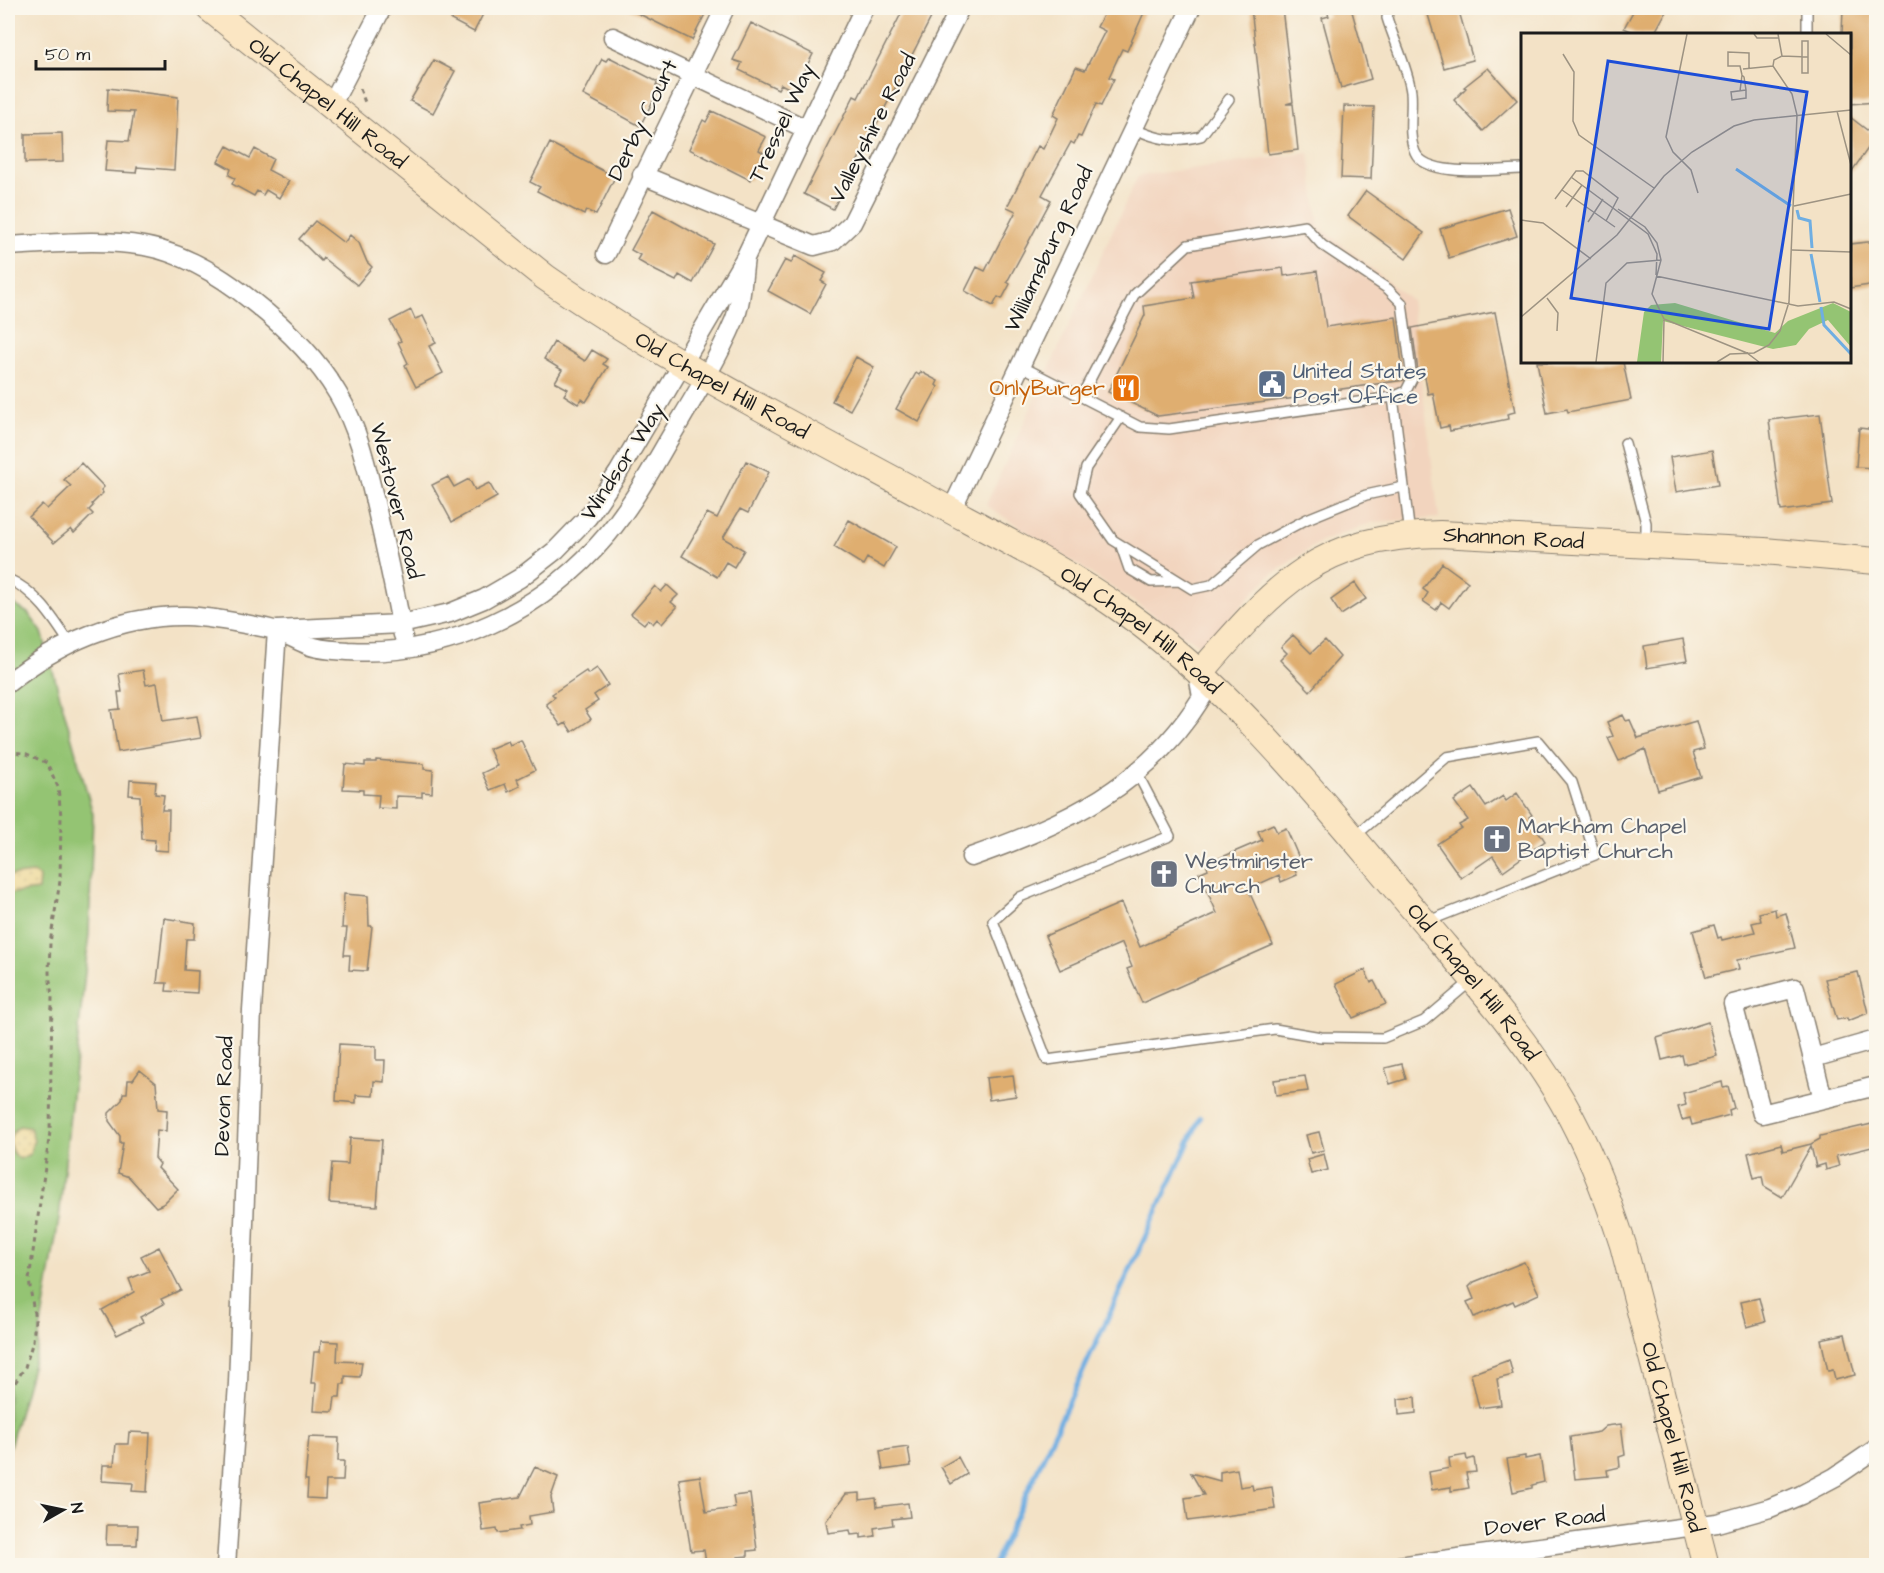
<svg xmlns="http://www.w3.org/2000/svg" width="1884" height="1573" font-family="'Architects Daughter',sans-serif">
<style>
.built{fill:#f2d4be}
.grass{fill:#94c473;stroke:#587048;stroke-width:1.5}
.sand{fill:url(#sand-dots);stroke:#857b5d;stroke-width:1.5}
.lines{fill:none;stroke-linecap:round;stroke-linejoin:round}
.stream{stroke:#6faee2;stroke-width:5}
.building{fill:#dfae6f}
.lane-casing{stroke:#887f71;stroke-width:12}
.street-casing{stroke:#887f71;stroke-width:21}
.secondary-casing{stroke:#887f71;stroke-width:28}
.path{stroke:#887f71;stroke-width:3;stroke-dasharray:4.5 4.5;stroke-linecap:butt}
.lane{stroke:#fff;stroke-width:9}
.street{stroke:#fff;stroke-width:18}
.secondary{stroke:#fbe6c3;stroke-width:26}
.labels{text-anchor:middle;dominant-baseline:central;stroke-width:4.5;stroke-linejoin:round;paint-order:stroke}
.street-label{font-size:22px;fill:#1c1c1c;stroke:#fbf7ec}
.service-label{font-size:22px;fill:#4e5e75;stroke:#fbf7ec;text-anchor:start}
.food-label{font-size:22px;fill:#c56008;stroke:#fbf7ec;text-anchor:end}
.worship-label{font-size:22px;fill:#5b616d;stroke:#fbf7ec;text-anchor:start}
.inset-river{fill:none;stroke:#6faee2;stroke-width:3}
.inset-road{fill:none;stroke:#9d9382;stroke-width:1.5}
.view{fill:#1d4ed8;fill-opacity:0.15;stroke:#1d4ed8;stroke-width:3}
.inset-edge{fill:none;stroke:#1c1c1c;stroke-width:3}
</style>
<defs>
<pattern id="sand-dots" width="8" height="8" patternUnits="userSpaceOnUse" patternTransform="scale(1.5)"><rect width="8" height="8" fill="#eeda9e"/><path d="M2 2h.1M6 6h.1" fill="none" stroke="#ccba88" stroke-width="1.8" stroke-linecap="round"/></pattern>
</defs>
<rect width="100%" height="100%" fill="#fbf7ec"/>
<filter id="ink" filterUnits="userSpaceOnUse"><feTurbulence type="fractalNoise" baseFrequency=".0167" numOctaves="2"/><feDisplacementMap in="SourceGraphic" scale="12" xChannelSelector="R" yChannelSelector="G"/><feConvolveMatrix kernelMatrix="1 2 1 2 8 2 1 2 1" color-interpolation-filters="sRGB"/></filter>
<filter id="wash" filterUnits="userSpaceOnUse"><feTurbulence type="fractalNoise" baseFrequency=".008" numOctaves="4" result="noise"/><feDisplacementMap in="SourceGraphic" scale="24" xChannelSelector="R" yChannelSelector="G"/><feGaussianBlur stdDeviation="1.35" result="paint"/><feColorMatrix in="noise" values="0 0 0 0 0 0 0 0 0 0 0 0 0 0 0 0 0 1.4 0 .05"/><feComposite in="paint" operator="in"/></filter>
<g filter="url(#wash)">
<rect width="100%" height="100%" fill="#f3e2c6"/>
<!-- built -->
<path class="built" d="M1309 153 1319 226 1411 300 1439 518 1373 522 1318 543 1269 576 1203 647 986 505 1138 176Z"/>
<!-- grass -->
<path class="grass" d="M8 601 28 613 42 632 93 814 89 934 59 1219 37 1349 8 1453Z"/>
<!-- sand -->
<path class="sand" d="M33 873 39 877 38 890 8 894V876Z
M20 1126 30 1128 34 1140 30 1154 20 1159C7 1151 6 1134 20 1126Z"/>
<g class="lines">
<!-- stream -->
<path class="stream" d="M993 1566 1200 1118"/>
</g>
<g id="blocks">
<!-- building -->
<path class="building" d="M457 8H486L474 32 451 20Z
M627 8H708L692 40Z
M904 8H936L833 209 804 194 854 96 858 98Z
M1107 8H1146L1127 51 1122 49 1109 77 1114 79 1101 106 1096 104 1081 137 1078 136 1074 144 1071 142 1042 195 1051 200 1007 282 1010 284 1002 299 998 297 993 306 965 291 977 267 985 271 1016 211 1007 207 1038 146 1043 149 1058 118 1053 115 1076 67 1085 70 1105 31 1097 27Z
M1251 8H1282L1293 102 1286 104H1293L1298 150 1268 154Z
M1326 8H1351L1371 79 1341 88 1322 18 1329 16Z
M1426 8H1458L1473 60 1444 68Z
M1635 8H1668L1654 34H1637L1624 28Z
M1843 8H1873L1876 102 1850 104V34H1842Z
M751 23 813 54 794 91 781 84 778 89 739 70 742 63 733 60Z
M609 57 658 82 656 85 660 87 640 126 583 95 602 59 606 61Z
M434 60 455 71 433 113 410 101Z
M1488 68 1517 100 1483 131 1454 100 1466 88 1464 87Z
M108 88 178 97 174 170 137 167 136 173 105 171 108 140 129 141 134 112 107 111Z
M1344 106 1374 107 1371 179 1341 178Z
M712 111 766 137 759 150 764 153 750 180 689 149 703 120 706 122Z
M1850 117 1876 137 1850 174Z
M62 133 63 162 25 163V134Z
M550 143 615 177 596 215 586 210 584 215 537 191 540 187 530 182Z
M227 146 250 158 255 149 273 159 268 170 289 181 279 198 266 190 263 195 257 191 254 196 232 184 235 178 229 175 231 169 218 162Z
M1366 191 1424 233 1406 259 1348 216Z
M1508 208 1517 236 1449 258 1440 229Z
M653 210 714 244 693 283 679 275 676 281 656 271 637 260 640 255 631 250Z
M315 221 344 243 350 235 359 243 367 262 372 267 357 285 323 258 321 261 299 239Z
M1876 241V284L1850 288V244Z
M795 256 826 273 821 281 826 284 810 314 768 291 785 260 791 263Z
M1283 268 1284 276 1317 271 1326 327 1396 317 1404 380 1335 390V393L1158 416 1108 392 1145 315 1144 306 1194 298 1191 281Z
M411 310 415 319 423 316 436 343 429 346 443 373 416 387 405 365 408 363 398 342 401 341 390 321Z
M1495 312 1515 412 1507 414 1508 419 1450 431 1449 426 1440 428 1433 393 1428 394 1425 377 1419 378 1412 328Z
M554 342 585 361 592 350 607 359 603 364 608 367 586 402 582 399 578 404 564 395 568 389 555 382 562 370 544 359Z
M856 357 874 367 850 410 832 401Z
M1537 362H1623L1631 400 1568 412 1567 409 1547 413Z
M921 372 938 381 936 385 938 387 919 422 896 409 916 373 919 375Z
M1820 414 1832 504 1781 511 1769 420Z
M1859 428 1876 430V468L1856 467Z
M1712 450 1718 485 1676 492 1670 457Z
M746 461 769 472 748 513 740 509 723 538 744 550 734 567 726 562 717 577 682 556 707 513 717 518Z
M81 463 104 487 101 490 103 493 92 504 93 506 89 510 93 514 74 533 71 529 54 543 29 517 42 504 47 509 71 486 64 480Z
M448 477 454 487 469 479 475 490 489 483 497 497 452 522 432 485Z
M849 520 896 547 884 568 867 558 863 565 834 547Z
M1442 563 1468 582 1449 608 1441 602 1436 610 1423 601 1428 593 1423 589Z
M1355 583 1366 599 1341 615 1331 600Z
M667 585 678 595 671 602 677 607 662 624 657 619 653 624 648 619 644 624 631 614 655 586 661 592Z
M1293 635 1311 653 1325 640 1340 657 1310 691 1280 660 1287 653 1281 647Z
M1683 639 1687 661 1647 668 1644 646Z
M597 668 608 685 594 695 598 701 585 710 591 719 572 732 566 723 561 726 546 704 555 697 552 694 586 671 588 674Z
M143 670 146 685 157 683 163 721 197 716 201 738 118 752 111 710 120 709 118 692H122L119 674Z
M1623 715 1626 721 1630 720 1638 738 1696 721 1704 749 1693 752 1701 777 1658 790 1645 749 1619 761 1608 738 1613 736 1607 722Z
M521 740 535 770 517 779 520 786 508 792 505 784 490 790 482 773 497 766 489 749 508 741 510 745Z
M376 760 424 764V769L433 770 432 793 422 792V797L396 796V809L378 808 379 795 363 794V790L343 789 345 764 365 766V762H376Z
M130 780 156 782 155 794 164 795 162 810H169L168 851 154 850 155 840 142 839 140 796 129 795Z
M1473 788 1486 807 1503 796 1506 801 1517 793 1532 815 1529 817 1545 841 1503 871 1493 856 1461 878 1437 844 1461 828 1459 825 1468 820 1454 801Z
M1273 824 1277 832 1286 828 1302 865 1294 868 1297 875 1281 882 1279 875 1248 889 1273 945 1142 1003 1127 969 1132 967 1122 943 1060 970 1045 936 1121 903 1140 947 1217 913 1199 873 1208 869 1206 864 1262 840 1258 831Z
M344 894 368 896 369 926H372L367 971 349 970 350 955H344L347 928H342Z
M1775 909 1776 916 1786 913 1795 948 1737 960 1739 969 1706 977 1693 931 1714 925 1718 938 1721 937 1722 940 1755 932 1752 923 1761 921 1759 913Z
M164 918 195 923 194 939H186L184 970 198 971 197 993 166 991 167 983H157Z
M1365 970 1371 983 1374 981 1386 1004 1353 1018 1336 984Z
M1858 972 1868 1013 1848 1021 1847 1018 1837 1020 1825 979Z
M1708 1022 1717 1056 1684 1064 1682 1055 1662 1060 1657 1038Z
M339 1044 376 1046V1060H385L384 1082 374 1081 373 1096 356 1095V1103L336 1101Z
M1402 1064 1406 1079 1390 1084 1385 1068Z
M140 1070 156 1083 158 1109 167 1110 166 1131 157 1130 155 1158 160 1164 158 1168 178 1189 163 1204 156 1207 129 1177 118 1173 123 1143H120V1136L109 1121V1113L122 1100 123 1093H127L128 1080H133Z
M1013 1075 1016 1096 989 1100 986 1078Z
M1305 1076 1308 1091 1276 1095 1274 1080Z
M1722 1082 1723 1087 1728 1086 1734 1108 1729 1110 1730 1115 1692 1125 1690 1118 1682 1120 1678 1107 1686 1105 1683 1093Z
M1876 1123V1146L1836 1156 1839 1166 1826 1170 1825 1164 1816 1167 1811 1146 1782 1197 1764 1186 1762 1176 1754 1178 1748 1153 1781 1144 1783 1151 1811 1144 1820 1139V1136Z
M1319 1132 1324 1150 1311 1153 1306 1135Z
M350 1138 382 1140 377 1206 329 1203 332 1163 348 1164Z
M1324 1154 1328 1170 1311 1174 1307 1159Z
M159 1247 181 1290 161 1299 164 1304 140 1317 143 1322 117 1335 102 1310 134 1292 129 1279 149 1271 141 1256Z
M1524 1262 1539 1294 1515 1305 1513 1301 1474 1317 1467 1302 1474 1299 1469 1287 1474 1282Z
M1759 1298 1765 1322 1747 1327 1741 1302Z
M1845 1334 1855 1375 1835 1380 1833 1370 1828 1371 1821 1339Z
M321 1341 338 1342 337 1361 362 1362 360 1377 345 1376V1384H341L340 1397H335L333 1412 314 1411 316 1383H311L314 1352H320Z
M1509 1360 1513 1375 1497 1379 1501 1405 1479 1408 1471 1374Z
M1415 1397 1416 1413 1399 1415 1398 1399Z
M1621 1424 1625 1455 1619 1457 1620 1467 1607 1470 1608 1476 1575 1479 1570 1437 1599 1432 1606 1426Z
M129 1432 150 1433 147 1492 132 1491 133 1483 102 1481 103 1465H114L116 1444H128Z
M309 1437 339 1438 338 1461H344L343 1481H326L325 1499 307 1498 308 1480H305Z
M908 1447 911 1466 883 1470 880 1451Z
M1466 1455 1467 1460 1474 1458 1476 1472 1466 1473 1469 1488 1451 1491V1487L1432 1490 1429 1472 1450 1468 1449 1458Z
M1525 1456V1459L1540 1456 1544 1482 1532 1485V1488L1513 1492 1507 1459Z
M958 1457 967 1474 951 1484 941 1467Z
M535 1467 558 1477 551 1497 553 1512 529 1516 530 1525 519 1527 520 1530 498 1533 497 1529 483 1531 479 1503 520 1497Z
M1237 1469 1240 1487 1252 1485 1253 1490 1272 1487 1275 1509 1188 1521 1185 1498 1204 1495 1191 1473 1220 1481V1472Z
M700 1476 706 1512 735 1508 733 1496 750 1494 757 1550 748 1551V1556L738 1557V1562L706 1563 704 1550 691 1551 679 1479Z
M860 1493V1500L876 1498 877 1507 908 1503 910 1517 892 1519 893 1525 874 1528 875 1536 861 1538V1534L851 1535 850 1530 828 1533 826 1521 846 1494Z
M107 1525H138L137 1545H106Z"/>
</g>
</g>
<g filter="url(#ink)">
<use href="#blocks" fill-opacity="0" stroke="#887f71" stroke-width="1.5"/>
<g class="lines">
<!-- lane casing -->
<g class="lane-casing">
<path id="lane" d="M1389 8 1387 18C1394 41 1408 68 1411 92 1413 111 1407 133 1415 152 1426 179 1498 169 1522 169
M1807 34V8
M1132 128C1159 140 1173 143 1201 136L1229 99
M1021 366 1140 427 1169 429 1393 397 1406 391 1412 379 1402 303 1388 289 1322 245 1305 226 1188 245 1134 295 1081 397
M1393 397 1410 535
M1121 417 1086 468 1080 493 1113 540 1192 589 1211 585 1258 545 1307 519 1366 495 1403 487
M1625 443 1646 523V543
M1121 546 1129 569 1151 582 1179 581
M8 579C35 590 54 619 70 644
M1137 773 1170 836 1020 897 993 921 1047 1060 1275 1029 1321 1037 1383 1038 1424 1021 1471 981
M1354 837 1447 757 1538 741 1572 782 1595 855 1426 922"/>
</g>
<!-- street casing -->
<g class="street-casing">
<path id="street" d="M613 37 806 129
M331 106 382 8
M642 175 814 246 833 241 852 223 960 8
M8 246C53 244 99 238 144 246 183 253 221 276 252 301 285 327 317 358 338 394 360 431 368 473 378 515 387 555 396 595 403 635
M606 254 725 8
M951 511 1191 8
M277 630 401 624 450 613 484 599 520 578 556 550 588 517 618 473 745 258 864 8
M8 683C56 644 121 615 185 616 212 617 240 623 266 628 282 631 294 639 308 645 319 650 336 650 348 651 449 657 543 611 607 535 632 505 651 470 671 436 693 399 717 361 734 321 742 302 742 279 745 258
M971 857C1067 823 1146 787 1202 697L1198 675 1200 673
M1813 1058 1876 1040
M1823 1099 1795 988 1733 1004 1762 1114 1876 1086
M226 1566 238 1383 252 1010 277 630
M1399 1566 1717 1523 1770 1508 1801 1495 1835 1477 1876 1449"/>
</g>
<!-- secondary casing -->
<g class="secondary-casing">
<g id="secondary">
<path id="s1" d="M209 8 545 277C666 361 797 427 926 497 994 534 1063 568 1126 613 1240 695 1326 807 1416 912 1467 973 1522 1032 1562 1101 1588 1146 1607 1195 1623 1245L1706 1566"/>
<path id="s2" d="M1200 673C1275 587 1317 536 1440 534L1764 551 1876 561"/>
</g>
</g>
<!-- path -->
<path class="path" d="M360 89 366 105
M8 751 27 754 47 763 58 787 61 816 60 881 50 943 49 973 52 997 50 1132 29 1280 35 1320 33 1341 25 1367 8 1394"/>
<!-- lane -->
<use href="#lane" class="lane"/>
<!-- street -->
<use href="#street" class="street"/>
<!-- secondary -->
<use href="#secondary" class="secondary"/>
</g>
</g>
<!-- icons -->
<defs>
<g id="civic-square" transform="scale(1.5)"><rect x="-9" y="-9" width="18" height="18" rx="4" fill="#5c6f8a" stroke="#fbf7ec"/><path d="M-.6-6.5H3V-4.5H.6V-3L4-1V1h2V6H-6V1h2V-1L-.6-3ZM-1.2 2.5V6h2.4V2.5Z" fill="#fff"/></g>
<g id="restaurant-square" transform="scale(1.5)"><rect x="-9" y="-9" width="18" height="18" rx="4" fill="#e8710a" stroke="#fbf7ec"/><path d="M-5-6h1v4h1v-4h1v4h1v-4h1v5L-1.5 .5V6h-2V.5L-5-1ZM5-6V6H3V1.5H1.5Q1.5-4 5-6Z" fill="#fff"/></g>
<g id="church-square" transform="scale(1.5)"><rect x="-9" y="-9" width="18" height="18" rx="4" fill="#6b7280" stroke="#fbf7ec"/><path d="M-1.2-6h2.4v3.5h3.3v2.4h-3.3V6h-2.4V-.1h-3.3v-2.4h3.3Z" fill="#fff"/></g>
</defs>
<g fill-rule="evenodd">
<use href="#civic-square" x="1272" y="384"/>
<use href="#restaurant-square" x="1126" y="388"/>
<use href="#church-square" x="1497" y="839"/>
<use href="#church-square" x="1164" y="874"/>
</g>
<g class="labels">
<!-- street labels -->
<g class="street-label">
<text stroke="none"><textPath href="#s1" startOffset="152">Old Chapel Hill Road</textPath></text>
<text transform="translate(643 120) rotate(-64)">Derby Court</text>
<text transform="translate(782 123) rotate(-65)">Tressel Way</text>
<text transform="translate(873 128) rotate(-63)">Valleyshire Road</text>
<text transform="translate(1049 249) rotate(-65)">Williamsburg Road</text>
<text stroke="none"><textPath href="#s1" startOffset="638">Old Chapel Hill Road</textPath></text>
<text transform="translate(623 462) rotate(-57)">Windsor Way</text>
<text transform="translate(396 501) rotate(76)">Westover Road</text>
<text stroke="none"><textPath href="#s2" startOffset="363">Shannon Road</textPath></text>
<text stroke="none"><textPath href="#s1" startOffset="1124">Old Chapel Hill Road</textPath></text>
<text stroke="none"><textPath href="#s1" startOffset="1610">Old Chapel Hill Road</textPath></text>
<text transform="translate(224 1096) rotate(-88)">Devon Road</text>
<text stroke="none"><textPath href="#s1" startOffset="2114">Old Chapel Hill Road</textPath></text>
<text transform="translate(1545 1522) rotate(-7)">Dover Road</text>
</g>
<!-- service labels -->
<g class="service-label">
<text x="1293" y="371">United States<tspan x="1293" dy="25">Post Office</tspan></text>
</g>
<!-- food labels -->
<g class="food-label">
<text x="1105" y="388">OnlyBurger</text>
</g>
<!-- worship labels -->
<g class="worship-label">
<text x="1518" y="826">Markham Chapel<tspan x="1518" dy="25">Baptist Church</tspan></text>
<text x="1185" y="861">Westminster<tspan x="1185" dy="25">Church</tspan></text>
</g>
</g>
<!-- overview -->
<g transform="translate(1521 33)">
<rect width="330" height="330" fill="#f3e2c6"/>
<path d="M154 270 254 300 267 288 312 270 330 279V314L307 287 288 296 275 312 252 316 142 288 140 329H116L123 279 130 272Z" fill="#94c473"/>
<path class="inset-river" d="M215 136 270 173M276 177 278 185 289 188 291 215M290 221 299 269M300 274 303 292 330 321"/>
<path class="inset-road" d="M166 1 145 104 152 119 170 137 177 160M233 1 236 5H258M257 1 261 23M305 1 330 22M281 8H287V40H281ZM42 21 53 39 52 88 58 102 133 155M261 23 287 24M222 36 252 33M221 42 219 33H207V19L228 20V35M219 58 221 42 223 44 225 57V65L211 67 210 59 225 57M316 78 330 132M50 144 127 201 136 221 135 242M41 157 94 194M34 166 55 138H62L97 165 85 188M273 173 330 161M45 174 61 152M97 176 124 194 136 210 140 227 131 261 143 286 226 320 238 329M0 187 22 190 70 226M67 189 82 166M271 217 330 219M135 243 277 273 313 269 330 276M26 265 37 280 36 298M0 284 96 202 143 143 171 119 213 93 233 87 330 77M75 329 85 250 106 230 140 227M142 329 143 287M196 329 209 321 233 320 248 312 259 298 268 269 276 82 271 61 252 33 253 27 261 23"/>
<path class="view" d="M87 28 286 59 248 296 50 265Z"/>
<rect width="330" height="330" class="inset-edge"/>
</g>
<!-- margin -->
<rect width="1884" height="1573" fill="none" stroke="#fbf7ec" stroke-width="30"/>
<!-- north arrow -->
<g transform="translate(63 1510) rotate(81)" stroke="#fbf7ec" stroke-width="4.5" paint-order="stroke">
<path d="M0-4.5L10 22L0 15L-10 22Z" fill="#1c1c1c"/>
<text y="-9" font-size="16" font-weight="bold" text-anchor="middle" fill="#1c1c1c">N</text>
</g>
<!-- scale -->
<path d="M36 60v9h129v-9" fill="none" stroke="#1c1c1c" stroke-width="3"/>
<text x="45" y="60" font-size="18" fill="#1c1c1c" stroke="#fbf7ec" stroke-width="4.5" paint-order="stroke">50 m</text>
</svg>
